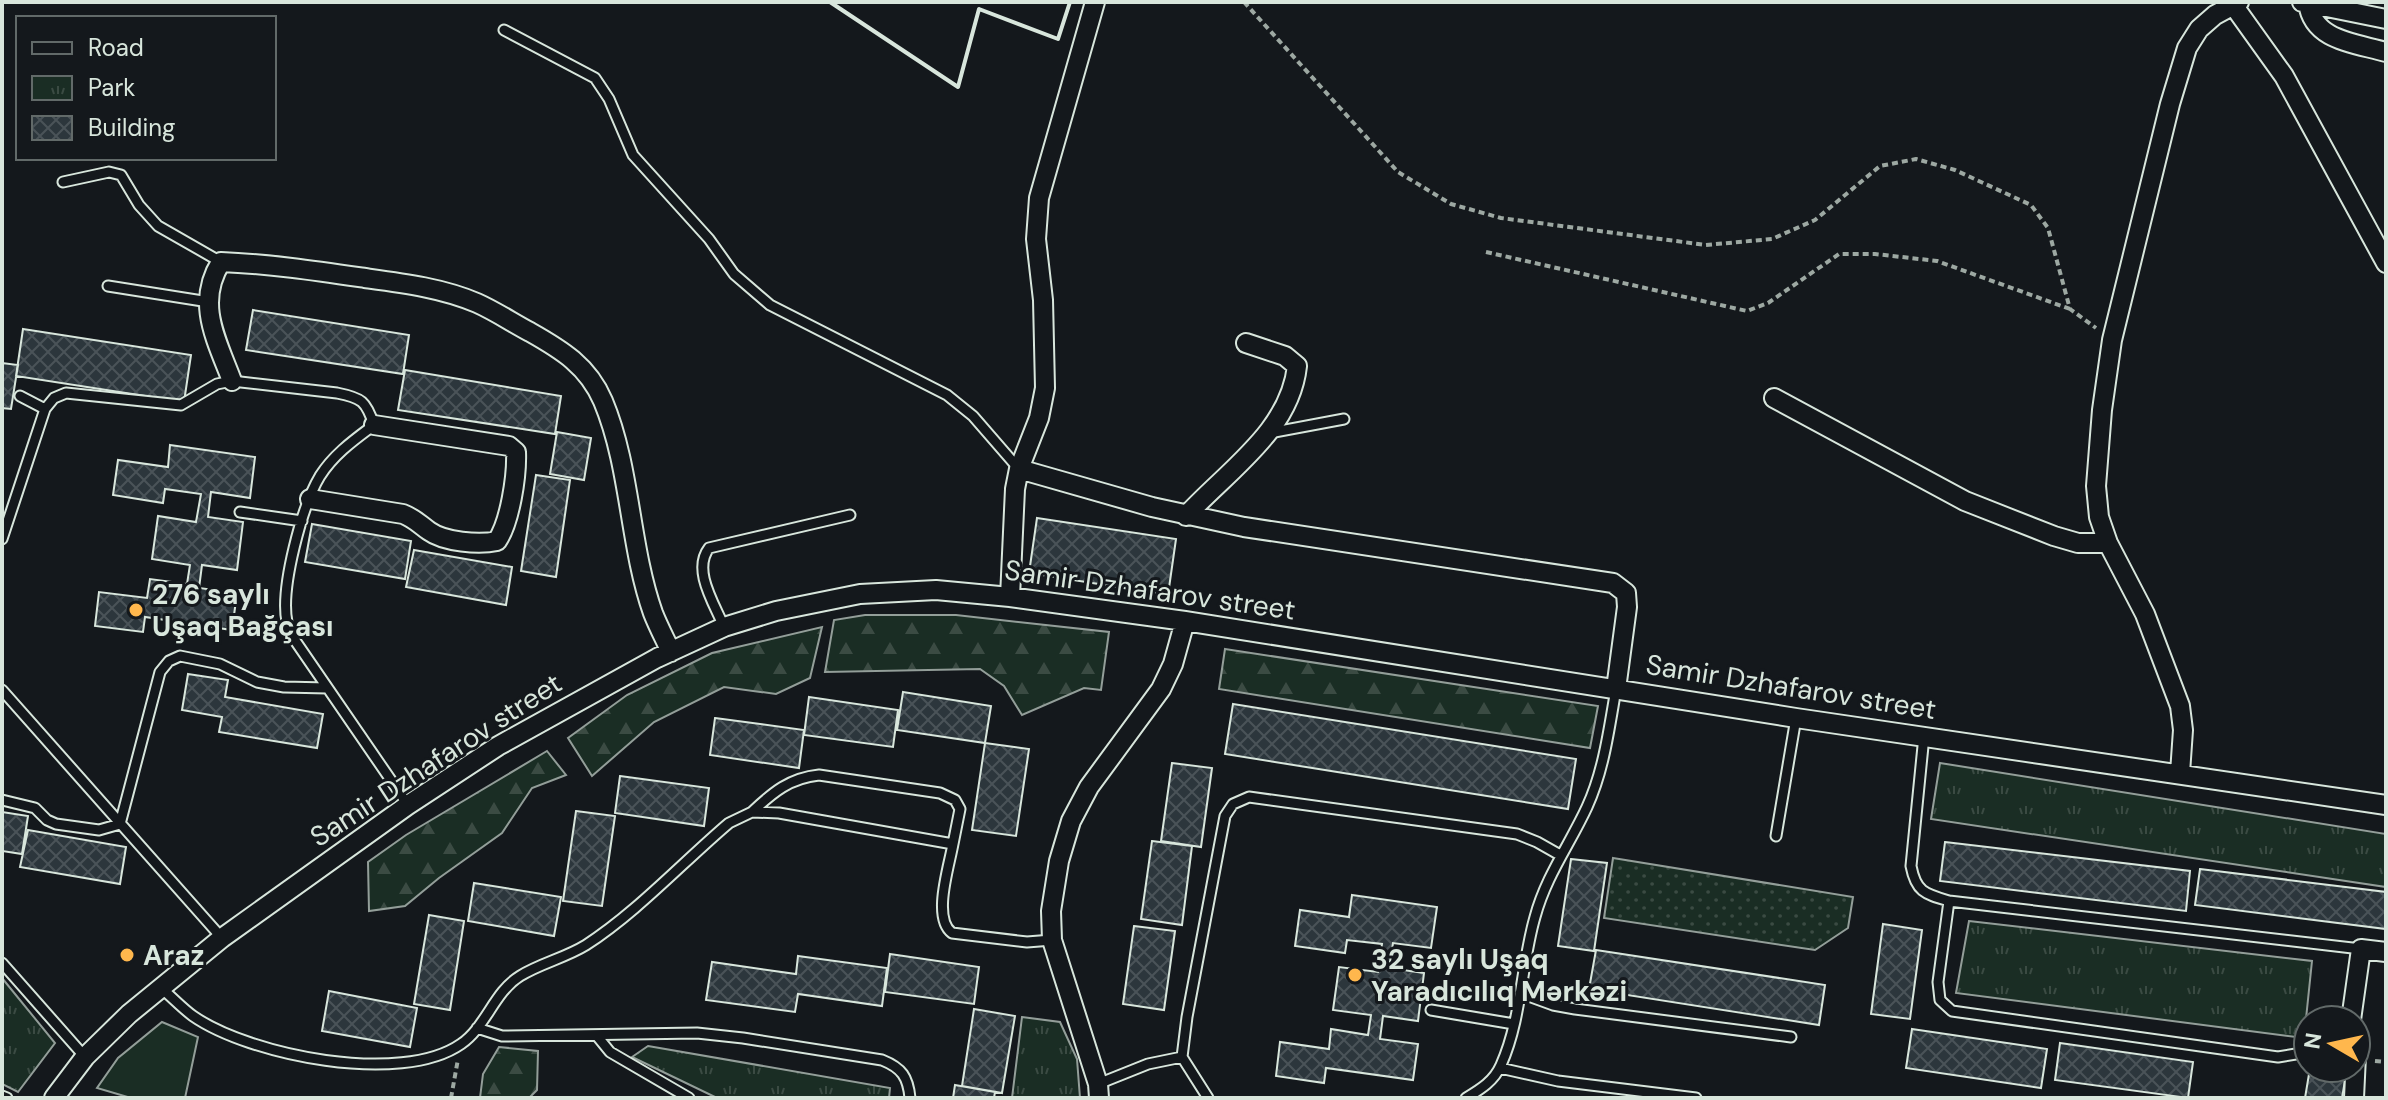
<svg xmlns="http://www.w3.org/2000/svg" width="2388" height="1100" font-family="'DM Sans',sans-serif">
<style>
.grass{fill:#1a2d24;stroke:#939e99;stroke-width:2}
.forest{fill:url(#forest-firs);stroke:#939e99;stroke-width:2}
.park{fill:url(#park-tufts);stroke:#939e99;stroke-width:2}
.garden{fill:url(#garden-dots);stroke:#939e99;stroke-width:2}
.building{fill:url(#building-cross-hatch);stroke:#d8e6dc;stroke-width:2}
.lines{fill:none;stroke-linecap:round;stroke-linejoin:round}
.lane-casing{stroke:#d8e6dc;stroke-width:13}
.street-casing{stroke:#d8e6dc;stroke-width:22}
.path{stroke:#9da8a2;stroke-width:4;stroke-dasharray:6 4;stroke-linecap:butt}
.lane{stroke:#14181c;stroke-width:9}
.street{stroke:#14181c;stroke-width:18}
.wall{stroke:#d8e6dc;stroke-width:4}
.poi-dot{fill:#ffb74d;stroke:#14181c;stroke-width:3}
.labels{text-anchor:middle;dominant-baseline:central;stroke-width:6;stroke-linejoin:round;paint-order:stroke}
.street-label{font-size:28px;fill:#d8e6dc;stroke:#14181c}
.poi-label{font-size:28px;font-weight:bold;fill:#d8e6dc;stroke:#14181c;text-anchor:start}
</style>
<defs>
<pattern id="forest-firs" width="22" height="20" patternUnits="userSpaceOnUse" patternTransform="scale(2)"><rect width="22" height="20" fill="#1a2d24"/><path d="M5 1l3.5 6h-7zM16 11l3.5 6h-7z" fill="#3b4b43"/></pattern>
<pattern id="park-tufts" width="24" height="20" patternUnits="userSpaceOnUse" patternTransform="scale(2)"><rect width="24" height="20" fill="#1a2d24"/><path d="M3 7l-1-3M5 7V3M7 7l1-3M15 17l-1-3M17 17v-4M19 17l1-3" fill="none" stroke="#3b4b43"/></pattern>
<pattern id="garden-dots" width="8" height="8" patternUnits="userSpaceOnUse" patternTransform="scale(2)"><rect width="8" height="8" fill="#1a2d24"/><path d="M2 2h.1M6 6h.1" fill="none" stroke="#3b4b43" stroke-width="1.8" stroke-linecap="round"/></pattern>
<pattern id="building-cross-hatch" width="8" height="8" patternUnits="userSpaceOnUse" patternTransform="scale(2)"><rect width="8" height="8" fill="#2c363c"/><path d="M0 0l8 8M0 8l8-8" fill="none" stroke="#4a5358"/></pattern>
</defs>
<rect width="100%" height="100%" fill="#14181c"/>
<!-- grass -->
<path class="grass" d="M162 1022 198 1037 185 1098H131L97 1088 118 1058Z"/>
<!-- forest -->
<path class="forest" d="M865 615H956L1109 632 1101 690 1084 688 1022 715 1004 686 980 669 825 672 834 620Z
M822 627 810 678 776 694 724 687 654 722 592 776 568 738 627 695 712 653Z
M1225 649 1598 706 1590 748 1219 689Z
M547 751 566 775 532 788 502 833 439 878 405 906 369 911 368 862 406 835Z
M499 1047 538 1051 537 1090 529 1098H480L483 1074Z"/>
<!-- park -->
<path class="park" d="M1940 763 2386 834V887L1931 819Z
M1969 921 2312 961 2304 1038 1956 993Z
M2 978 55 1043 18 1092 2 1084Z
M1022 1017 1060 1022 1077 1059 1080 1098H1012Z
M648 1046 890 1088 889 1098H717L632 1057Z"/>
<!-- garden -->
<path class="garden" d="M1613 858 1853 897 1848 928 1815 950 1604 918Z"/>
<!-- building -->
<path class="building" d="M253 310 409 335 403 374 246 350Z
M23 329 191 355 184 402 16 376Z
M2 363 18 365 11 409 2 408Z
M405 370 561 396 555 434 398 410Z
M557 432 591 438 584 480 550 474Z
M170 445 255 457 250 498 211 492 208 517 243 522 237 570 202 565 199 588 237 593 232 630 145 617 143 632 95 626 99 592 147 598 150 579 187 584 190 565 152 559 158 516 196 522 201 494 165 489 163 503 113 495 118 460 168 467Z
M536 475 570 480 556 577 521 571Z
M1037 518 1176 539 1168 595 1029 573Z
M312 524 411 541 405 579 305 562Z
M414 550 512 567 506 605 406 587Z
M188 674 228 680 225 697 323 714 317 748 219 732 222 717 182 710Z
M903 692 991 706 985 743 897 730Z
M809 697 898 710 893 747 804 735Z
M1233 704 1576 759 1568 809 1225 754Z
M715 718 804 730 799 768 710 755Z
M985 743 1029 749 1016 836 972 830Z
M1172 763 1212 768 1201 847 1161 841Z
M620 776 709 788 704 826 615 813Z
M576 811 615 816 602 906 563 901Z
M2 812 28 816 22 854 2 851Z
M28 830 126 847 120 884 20 867Z
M1152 841 1192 846 1182 925 1141 919Z
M1945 842 2190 871 2186 911 1940 881Z
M1571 859 1607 863 1594 951 1558 946Z
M2200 869 2386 892V929L2195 905Z
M474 883 561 897 554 936 468 921Z
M1352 895 1437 907 1431 948 1393 943 1389 968 1424 973 1418 1021 1383 1016 1380 1039 1418 1044 1413 1080 1326 1068 1324 1083 1276 1076 1280 1042 1329 1049 1331 1029 1368 1035 1371 1015 1333 1010 1339 967 1378 972 1382 944 1347 940 1345 953 1295 946 1300 910 1349 917Z
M429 915 464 921 450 1010 414 1004Z
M1883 924 1922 930 1910 1019 1871 1014Z
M1134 926 1175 931 1164 1010 1123 1004Z
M1596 950 1825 985 1819 1025 1589 989Z
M890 954 979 967 974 1004 885 992Z
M798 956 887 968 882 1006 798 994 795 1012 706 1000 712 962 796 974Z
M329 991 417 1008 410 1047 322 1031Z
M974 1009 1015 1016 1002 1093 962 1086Z
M1912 1029 2047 1049 2041 1088 1906 1068Z
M2060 1043 2193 1062 2188 1098 2055 1080Z
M2310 1068 2347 1069 2342 1098H2305Z
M955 1085 995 1092 994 1098H953Z"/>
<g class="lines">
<!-- lane casing -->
<g class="lane-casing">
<path id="lane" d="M504 30 595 78 609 99 633 155 709 239 734 274 770 305 947 395 973 416 1019 469
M63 182 109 172 121 175 139 205 158 226 221 262
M108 286 209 302
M20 396 45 409
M1269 433 1344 419
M240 512 302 521
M2 539 45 409 54 398 66 393 181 405 217 384 232 381 337 393C362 398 366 401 374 425 354 440 334 454 320 476 302 506 280 588 287 622 288 628 292 634 294 639L408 805
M724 627C714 603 692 570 709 548L850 515
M2 690 222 938
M1924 736 1911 866C1916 892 1925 894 1949 901L2361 949
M2 800 35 808 47 820 56 824 99 830 120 824 160 672 169 661 180 656 220 664 257 682 284 687 327 688
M752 812C773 792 790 778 819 775L940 793 955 800 960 809 953 844
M1776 836 1796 718
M1949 901 1938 982 1940 1000 1952 1011 2278 1057 2308 1052
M2 963 85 1057
M161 988C172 997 182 1008 193 1016 249 1055 401 1086 461 1044 486 1027 494 992 520 976 541 963 565 958 586 945 636 913 683 862 729 823L752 812 779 813 953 844C949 867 932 918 952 933L1027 942 1052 940
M1520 993 1553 1005 1575 1009 1791 1037
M1431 1010 1514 1024
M477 1028 502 1036 697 1033 743 1038 882 1060C902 1068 908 1077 910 1098
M597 1036 610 1052 689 1098
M1500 1068 1558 1081 1696 1098
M1098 1084 1148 1064 1182 1057
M2 1096 7 1098
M1208 1098 1182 1057 1187 1017 1225 816 1233 804 1249 797 1517 834 1537 842 1560 855
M1466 1098C1481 1089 1494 1081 1501 1065 1522 1018 1521 965 1535 917 1546 876 1570 844 1587 807 1604 770 1609 729 1616 689"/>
</g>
<!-- street casing -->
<g class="street-casing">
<path id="street" d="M2231 2 2284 76 2386 263
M2302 2 2386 19
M2308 3C2313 41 2355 43 2386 52
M232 381C217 341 195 303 221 262 270 264 317 271 365 278 402 283 442 288 477 303 495 311 513 323 530 332 562 350 588 366 603 401 631 468 629 545 653 613 658 626 665 639 671 652
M1774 398 1965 501 2054 536 2078 543H2108
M1019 469 1152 507 1244 527 1613 583 1626 593 1627 607 1616 689
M310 499 403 514C414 518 419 524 429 531 444 542 479 545 497 541 510 522 517 476 516 452L509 446 374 425
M1186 516C1227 471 1290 431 1297 366L1285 356 1246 343
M1010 597 1015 489 1019 469 1039 418 1045 388 1043 300 1036 239 1039 198 1095 2
M2180 773 2183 730 2180 706 2145 614 2108 543 2099 517 2096 486 2102 410 2112 340 2170 104 2187 48 2199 29 2215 15 2239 2
M2351 1020 2361 949 2386 952
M54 1098 85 1057 129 1014 222 938 408 805 498 746 657 658 724 627 776 611 860 594 936 590 1010 597 1185 621 1796 718 2386 805
M1099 1098 1098 1084 1052 940 1051 911 1059 861 1071 821 1089 787 1161 689 1173 664 1185 621
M2354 1098 2356 1056"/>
</g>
<!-- path -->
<path class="path" d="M1244 2 1398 172 1451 204 1501 218 1706 245 1772 239 1815 220 1880 166 1916 159 1955 170 2031 205 2048 228 2070 309 2096 328
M1486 252 1747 311 1768 303 1839 254H1875L1937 261 2070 309
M2375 1061 2386 1062
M451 1098 458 1059"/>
<!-- lane -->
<use href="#lane" class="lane"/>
<!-- street -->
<use href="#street" class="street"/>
<!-- wall -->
<path class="wall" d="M830 2 958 87 979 9 1058 39 1070 2"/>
</g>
<!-- markers -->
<g class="poi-dot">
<circle cx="136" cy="610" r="8"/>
<circle cx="127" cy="955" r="8"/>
<circle cx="1355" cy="975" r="8"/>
</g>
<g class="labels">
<!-- street labels -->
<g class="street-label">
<text transform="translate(1150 590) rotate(8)">Samir Dzhafarov street</text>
<text transform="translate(1791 687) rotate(9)">Samir Dzhafarov street</text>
<text transform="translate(436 760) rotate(-33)">Samir Dzhafarov street</text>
</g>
<!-- poi labels -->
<g class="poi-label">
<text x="152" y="594">276 saylı<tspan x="152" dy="32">Uşaq Bağçası</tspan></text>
<text x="143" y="955">Araz</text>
<text x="1371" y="959">32 saylı Uşaq<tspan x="1371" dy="32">Yaradıcılıq Mərkəzi</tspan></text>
</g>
</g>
<!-- border -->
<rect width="2388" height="1100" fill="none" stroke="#d8e6dc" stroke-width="8"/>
<!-- legend -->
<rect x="16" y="16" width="260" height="144" fill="#14181c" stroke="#626a69" stroke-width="2"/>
<rect x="32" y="42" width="40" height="12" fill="#14181c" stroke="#626a69" stroke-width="2"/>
<text x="88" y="56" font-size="24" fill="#d8e6dc">Road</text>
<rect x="32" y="76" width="40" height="24" fill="url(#park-tufts)" stroke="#626a69" stroke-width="2"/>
<text x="88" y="96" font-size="24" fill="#d8e6dc">Park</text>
<rect x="32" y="116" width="40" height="24" fill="url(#building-cross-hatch)" stroke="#626a69" stroke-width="2"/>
<text x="88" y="136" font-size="24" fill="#d8e6dc">Building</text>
<!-- north arrow -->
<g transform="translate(2332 1044) rotate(279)"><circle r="38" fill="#14181c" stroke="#626a69" stroke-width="2"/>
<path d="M0-6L14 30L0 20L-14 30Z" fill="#ffb74d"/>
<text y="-12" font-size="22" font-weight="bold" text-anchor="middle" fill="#d8e6dc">N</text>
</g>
</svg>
